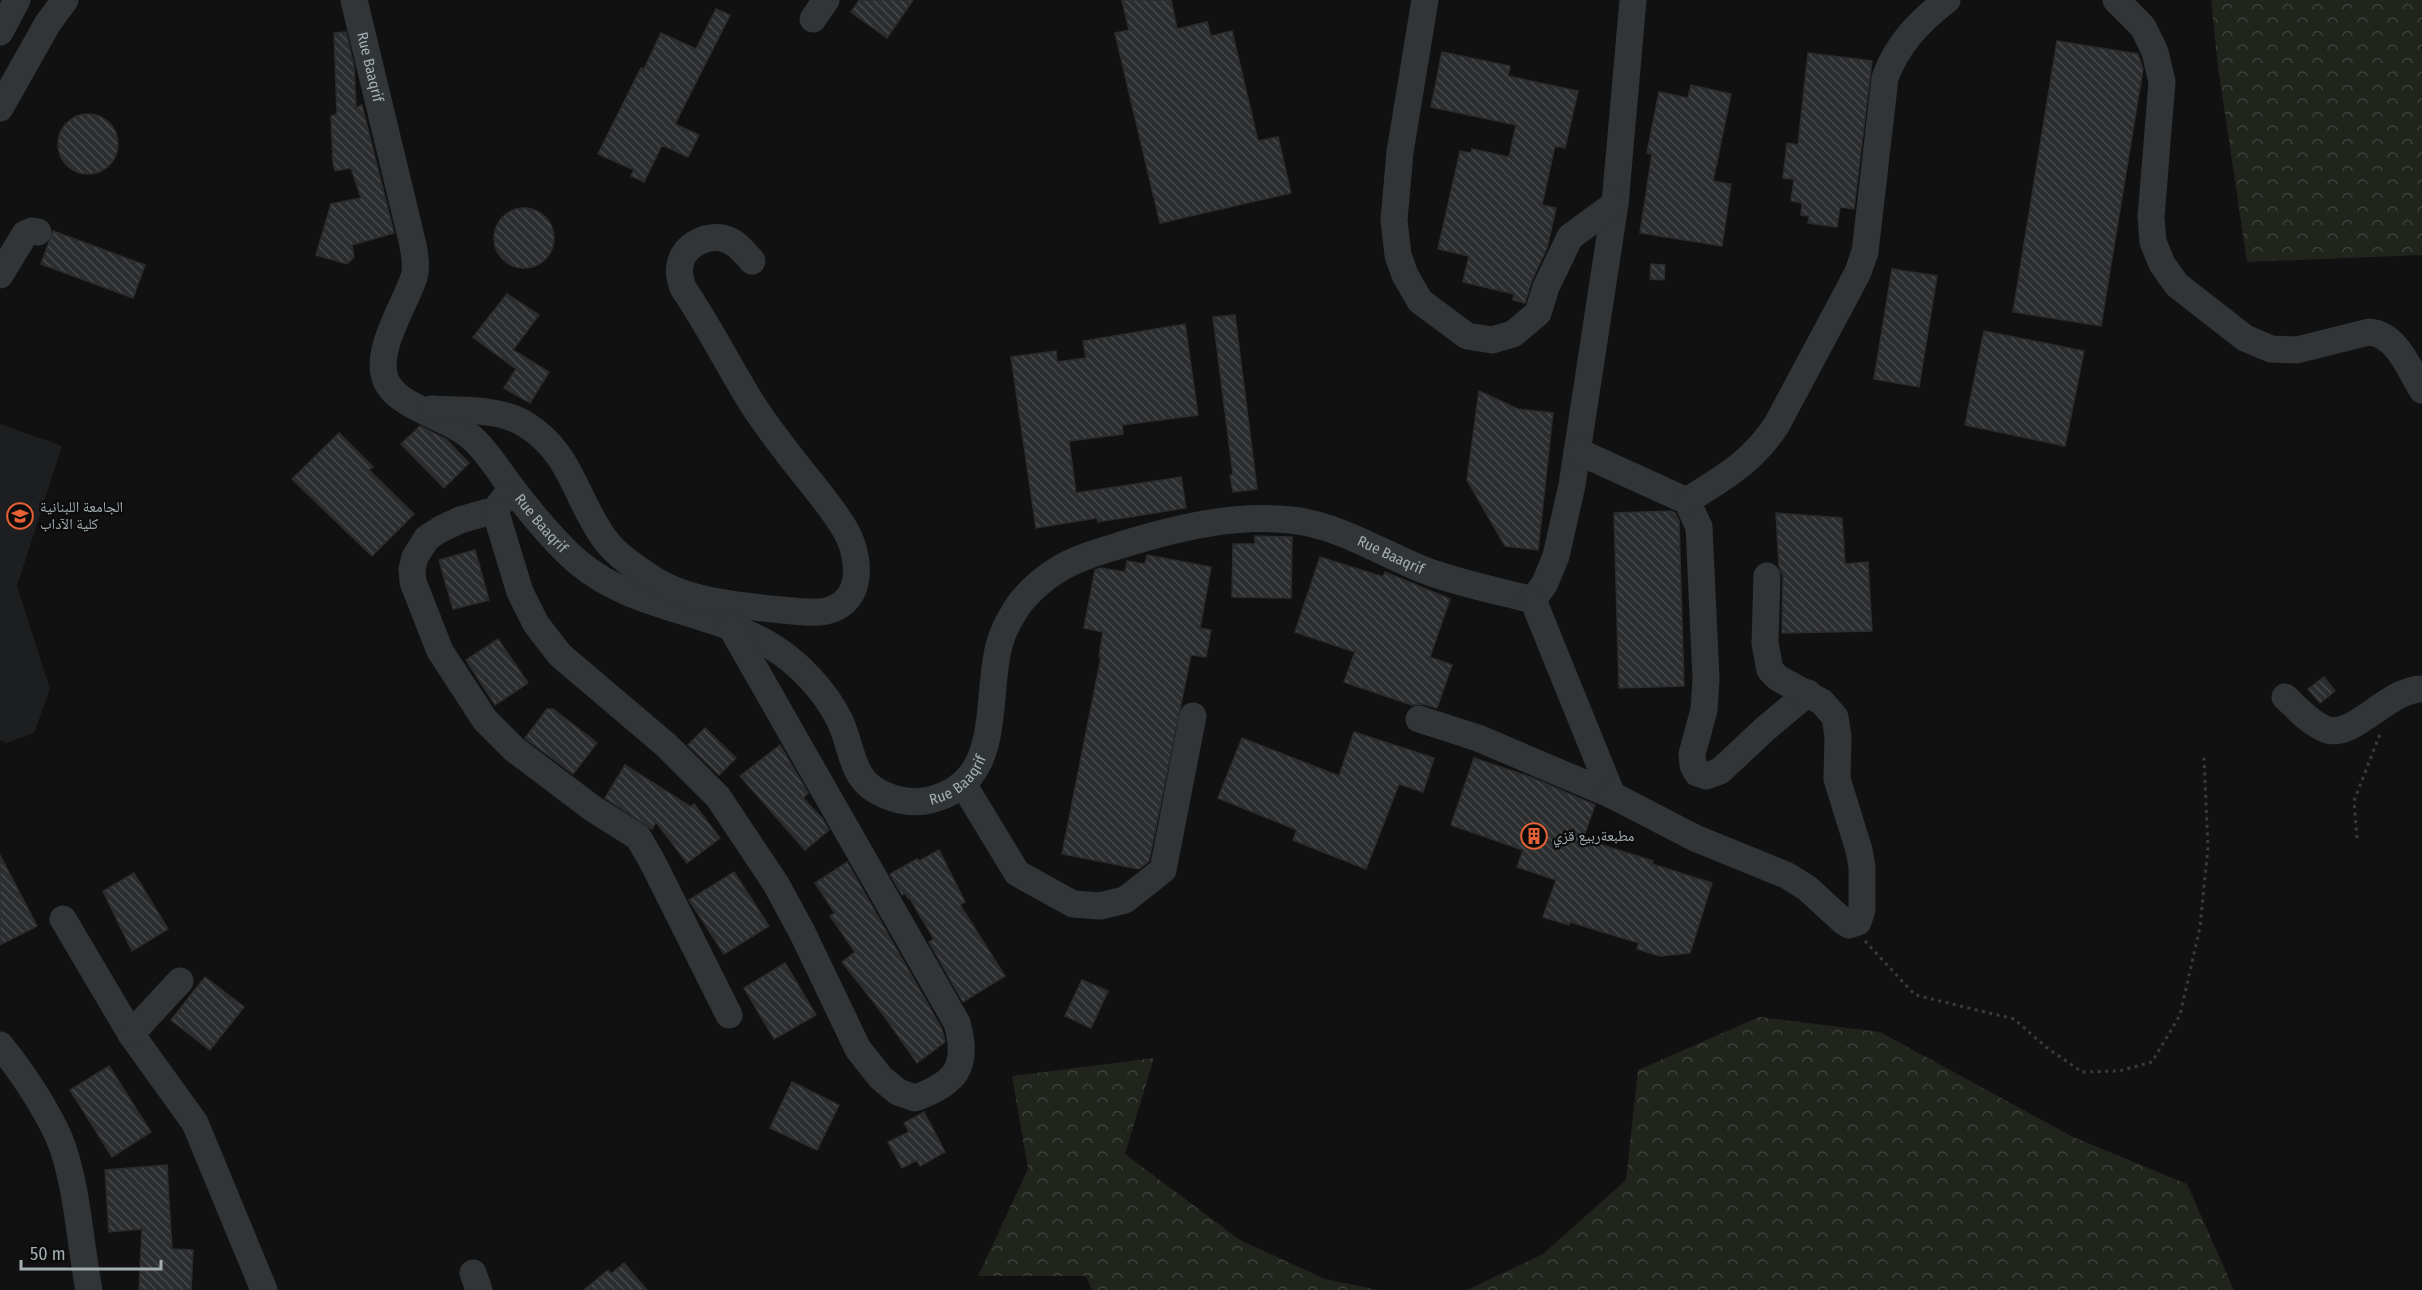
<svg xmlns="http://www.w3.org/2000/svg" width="2422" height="1290" font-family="'Fira Sans Condensed','Noto Naskh Arabic',sans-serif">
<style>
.built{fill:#1d1e1f}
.forest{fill:url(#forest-crowns)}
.building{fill:url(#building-back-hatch);stroke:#2b2c2e;stroke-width:1.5}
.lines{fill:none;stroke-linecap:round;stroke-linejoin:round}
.path{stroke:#383c3e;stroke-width:3;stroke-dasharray:3 4.5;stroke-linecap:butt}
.minor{stroke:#323537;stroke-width:27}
.labels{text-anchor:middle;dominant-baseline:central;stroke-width:4.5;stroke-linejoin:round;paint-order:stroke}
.street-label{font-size:15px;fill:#a3aeb2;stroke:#0c0c0d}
.poi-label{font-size:15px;fill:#a3aeb2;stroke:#0c0c0d;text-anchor:start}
</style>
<defs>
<pattern id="forest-crowns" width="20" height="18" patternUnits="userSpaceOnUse" patternTransform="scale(1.5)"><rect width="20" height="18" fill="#20241d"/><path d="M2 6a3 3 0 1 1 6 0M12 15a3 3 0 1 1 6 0" fill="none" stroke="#3d413b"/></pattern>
<pattern id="building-back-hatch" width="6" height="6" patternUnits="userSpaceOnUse" patternTransform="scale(1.5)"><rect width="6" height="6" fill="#2c2d2e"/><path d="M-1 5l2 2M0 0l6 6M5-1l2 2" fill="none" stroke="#47494a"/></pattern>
</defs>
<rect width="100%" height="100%" fill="#111112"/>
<!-- built -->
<path class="built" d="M0 424 62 446 17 586 50 689 34 733 6 743 0 740Z"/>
<!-- forest -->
<path class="forest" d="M2211 0H2422V255L2247 262 2218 67Z
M1759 1017 1880 1032 2073 1137 2187 1184 2234 1290H1467L1543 1254 1626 1180 1638 1070Z
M1154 1058 1125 1154 1240 1240 1325 1279 1378 1290H1092L1086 1276H978L1028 1169 1012 1076Z"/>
<!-- building -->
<path class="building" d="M859 0H913L887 38 851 12Z
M1122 0H1171L1177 29 1207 22 1211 36 1232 31 1258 141 1278 137 1291 193 1160 223 1115 33 1129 30Z
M716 9 730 15 675 124 699 135 688 157 662 145 644 182 631 176 634 170 598 154 641 68 644 69 661 33 696 49Z
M346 32 354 66 356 108 362 105 394 233 352 245 354 257 347 264 316 255 331 204 361 198 351 168 335 171 333 162 331 116 337 114 334 33Z
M2057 41 2138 54 2143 69 2101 326 2013 312Z
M1442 52 1510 66 1508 76 1578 91 1565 148 1555 146 1542 205 1556 208 1547 248 1532 280 1525 303 1513 300 1514 294 1463 282 1469 256 1438 249 1460 151 1471 153 1472 149 1509 157 1516 125 1431 107Z
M1808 53 1872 61 1854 209 1840 207 1837 227 1808 223 1809 216 1801 215 1802 203 1791 201 1794 179 1783 178 1787 143 1798 145Z
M1691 85 1731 94 1713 181 1731 184 1722 246 1640 233 1652 154 1647 153 1659 92 1688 98Z
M58 144a30 30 0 1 1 60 0a30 30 0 1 1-60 0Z
M494 238a30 30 0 1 1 60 0a30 30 0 1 1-60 0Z
M53 231 145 265 133 298 41 264Z
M1651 264 1665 265 1664 280 1650 279Z
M1892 269 1937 276 1919 387 1874 379Z
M507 294 539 315 513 350 549 372 530 403 504 388 516 369 473 337Z
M1235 315 1257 489 1233 492 1230 475H1233L1213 317Z
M1185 324 1198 415 1122 425 1123 434 1069 441 1076 493 1181 477 1186 508 1098 522 1097 518 1036 528 1011 357 1056 351 1057 362 1086 358 1083 341Z
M1984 331 2084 351 2065 446 1965 425Z
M1479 391 1518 409 1553 413 1538 550 1505 546 1467 480Z
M420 426 446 439 469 463 444 488 401 444Z
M339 433 373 467 369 470 414 514 372 556 292 479Z
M1672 511 1675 513 1679 521 1684 686 1619 688 1614 513Z
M1776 513 1842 518 1845 564 1868 562 1872 631 1782 633 1783 576 1779 566Z
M1255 536 1292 537 1291 598 1232 597 1233 544H1255Z
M475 550 489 600 453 609 439 560Z
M1147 555 1211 567 1200 628 1211 630 1206 657 1191 655 1149 861 1139 869 1062 854 1101 657H1099L1103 632 1084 628 1095 570 1101 568 1125 572 1127 561 1145 564Z
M1320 557 1383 577 1385 572 1450 599 1430 657 1452 665 1437 708 1423 704 1412 705 1344 682 1355 652 1295 632Z
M498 639 528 683 495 705 466 660Z
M2324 677 2335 691 2320 703 2308 689Z
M547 709H553L597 743 573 774 525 738Z
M705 728 736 758 719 775 688 745Z
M1354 732 1434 758 1423 792 1399 784 1366 869 1293 840 1297 830 1218 798 1242 738 1339 776Z
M780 745 808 793 803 798 822 818 829 830 805 850 740 776Z
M1474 758 1533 778 1595 805 1583 839 1653 861 1652 864 1712 883 1690 953 1660 956 1637 949 1639 943 1570 922 1569 925 1543 917 1556 880 1517 867 1523 850 1451 825Z
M625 765 691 807 694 804 720 838 687 863 656 822 652 829 605 798Z
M939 850 965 902 960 905 1005 976 963 1002 929 942 934 939 909 897 908 898 905 893 902 895 890 874 917 859 919 861Z
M0 855 37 926 0 945Z
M847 862 942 1029 945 1042 917 1063 882 1013 842 962 855 952 830 916 835 913 815 883Z
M734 872 769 926 724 954 689 900Z
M134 873 168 929 132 951 103 891Z
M785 963 816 1015 774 1039 744 988Z
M205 977 244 1007 210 1050 171 1020Z
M1082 980 1108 991 1091 1028 1065 1016Z
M109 1066 151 1132 112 1157 70 1090Z
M792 1082 839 1105 817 1150 770 1128Z
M924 1112 945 1152 920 1166 917 1160 902 1168 888 1142 909 1132 904 1123Z
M167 1165 172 1249 193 1250 191 1290H139L142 1229 109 1232 105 1170Z
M624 1263 647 1290H584L608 1270 611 1274Z"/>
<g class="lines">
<!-- path -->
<path class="path" d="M2357 838 2354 801 2380 734
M1865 941 1915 995 2014 1019 2046 1047 2082 1072 2119 1071 2152 1062 2180 1015 2200 927 2208 847 2204 758"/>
<!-- minor -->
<g class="minor">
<path id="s1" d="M354 0 413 245C415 256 417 267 414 277 405 306 369 357 389 386 404 409 451 418 472 438 486 450 497 468 508 483 525 506 557 545 579 563 632 608 708 610 768 644 797 661 825 690 840 721 854 751 850 781 885 795 898 801 910 803 925 801 998 787 987 717 996 661 998 645 1004 628 1013 614 1022 597 1042 579 1059 569 1077 558 1101 551 1121 545 1176 528 1233 514 1291 520 1340 525 1384 555 1429 572 1463 584 1498 591 1533 600L1545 583 1556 556 1572 485 1615 204 1633 0"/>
<path d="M1425 0 1400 152 1394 220 1398 255 1405 275 1420 301 1467 336 1492 340 1513 334 1538 313 1546 287 1570 237 1615 204"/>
<path d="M2116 0 2143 27 2155 52 2162 82 2151 217 2153 242 2162 264 2177 285 2245 338 2271 349 2297 350 2369 332C2397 334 2409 369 2422 390"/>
<path d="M813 19 826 0"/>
<path d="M0 32 17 0"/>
<path d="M0 108 48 23 65 0"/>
<path d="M0 275 25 234 32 231 38 232"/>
<path d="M432 409C461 411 499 408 525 424 572 453 575 498 604 538 616 555 636 568 653 579 690 603 750 607 793 611 813 613 834 615 848 598 861 582 857 555 849 537 840 518 826 502 813 485 792 459 771 433 753 405 729 367 709 326 683 288 681 281 678 273 680 265 683 245 709 232 728 240 738 244 745 253 752 261"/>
<path d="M1577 451 1687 501 1699 527 1706 679 1704 710 1692 754 1693 765 1697 773 1706 776 1720 771 1766 728 1808 693"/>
<path d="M506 496 495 510 460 520 441 529 427 538 415 557 412 569 413 582 440 651 485 720 514 749 592 808 638 837 652 861 729 1015"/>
<path d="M1687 501C1725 476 1749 465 1776 426L1846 295 1858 272 1865 252 1885 78C1897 44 1919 22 1947 0"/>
<path d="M495 510 520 592 536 624 560 655 666 745 718 797 776 884 802 932 858 1049 881 1078 898 1092 915 1098C957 1083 969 1066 957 1023L731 627"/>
<path d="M2285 697C2297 708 2310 723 2325 729 2353 741 2387 689 2422 689"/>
<path d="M1419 719 1478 738 1612 795 1533 600"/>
<path d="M963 784 1017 873 1073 904 1100 906 1125 900 1163 870 1193 716"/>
<path d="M1612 795 1695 838 1786 875 1807 888 1844 922 1849 925 1858 922 1862 910V867L1859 850 1837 779 1838 737 1835 717 1822 702 1778 678 1770 670 1765 643 1767 576"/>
<path d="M63 919 131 1034 195 1123 264 1290"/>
<path d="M131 1034 180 981"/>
<path d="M0 1045C21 1070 52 1117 63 1148 78 1194 80 1243 89 1290"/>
<path d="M473 1273 479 1290"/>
</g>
</g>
<!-- icons -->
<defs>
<g id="university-ring" transform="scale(1.35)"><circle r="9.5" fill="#0c0c0d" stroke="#e66135" stroke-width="1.5"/><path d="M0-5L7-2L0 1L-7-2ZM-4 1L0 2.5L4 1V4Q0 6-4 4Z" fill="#e66135"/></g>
<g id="building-ring" transform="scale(1.35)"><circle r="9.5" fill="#0c0c0d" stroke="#e66135" stroke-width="1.5"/><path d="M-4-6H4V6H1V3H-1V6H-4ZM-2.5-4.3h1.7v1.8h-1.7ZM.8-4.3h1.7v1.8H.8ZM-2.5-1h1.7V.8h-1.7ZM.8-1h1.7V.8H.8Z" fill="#e66135"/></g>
</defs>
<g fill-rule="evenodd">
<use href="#university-ring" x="20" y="516"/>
<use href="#building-ring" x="1534" y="836"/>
</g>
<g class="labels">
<!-- street labels -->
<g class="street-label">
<text stroke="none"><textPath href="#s1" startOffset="69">Rue Baaqrif</textPath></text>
<text stroke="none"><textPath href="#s1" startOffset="609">Rue Baaqrif</textPath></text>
<text stroke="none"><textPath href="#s1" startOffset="1742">Rue Baaqrif</textPath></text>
<text stroke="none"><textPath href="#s1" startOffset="1149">Rue Baaqrif</textPath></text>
</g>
<!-- poi labels -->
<g class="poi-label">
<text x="40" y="507">الجامعة اللبنانية<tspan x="40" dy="17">كلية الآداب</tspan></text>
<text x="1553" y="836">مطبعةربيع قزي</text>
</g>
</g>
<!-- scale -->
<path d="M21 1260v9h140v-9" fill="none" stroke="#a3aeb2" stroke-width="3"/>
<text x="30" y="1260" font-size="18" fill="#a3aeb2" stroke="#0c0c0d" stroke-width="4.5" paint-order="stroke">50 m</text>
</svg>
